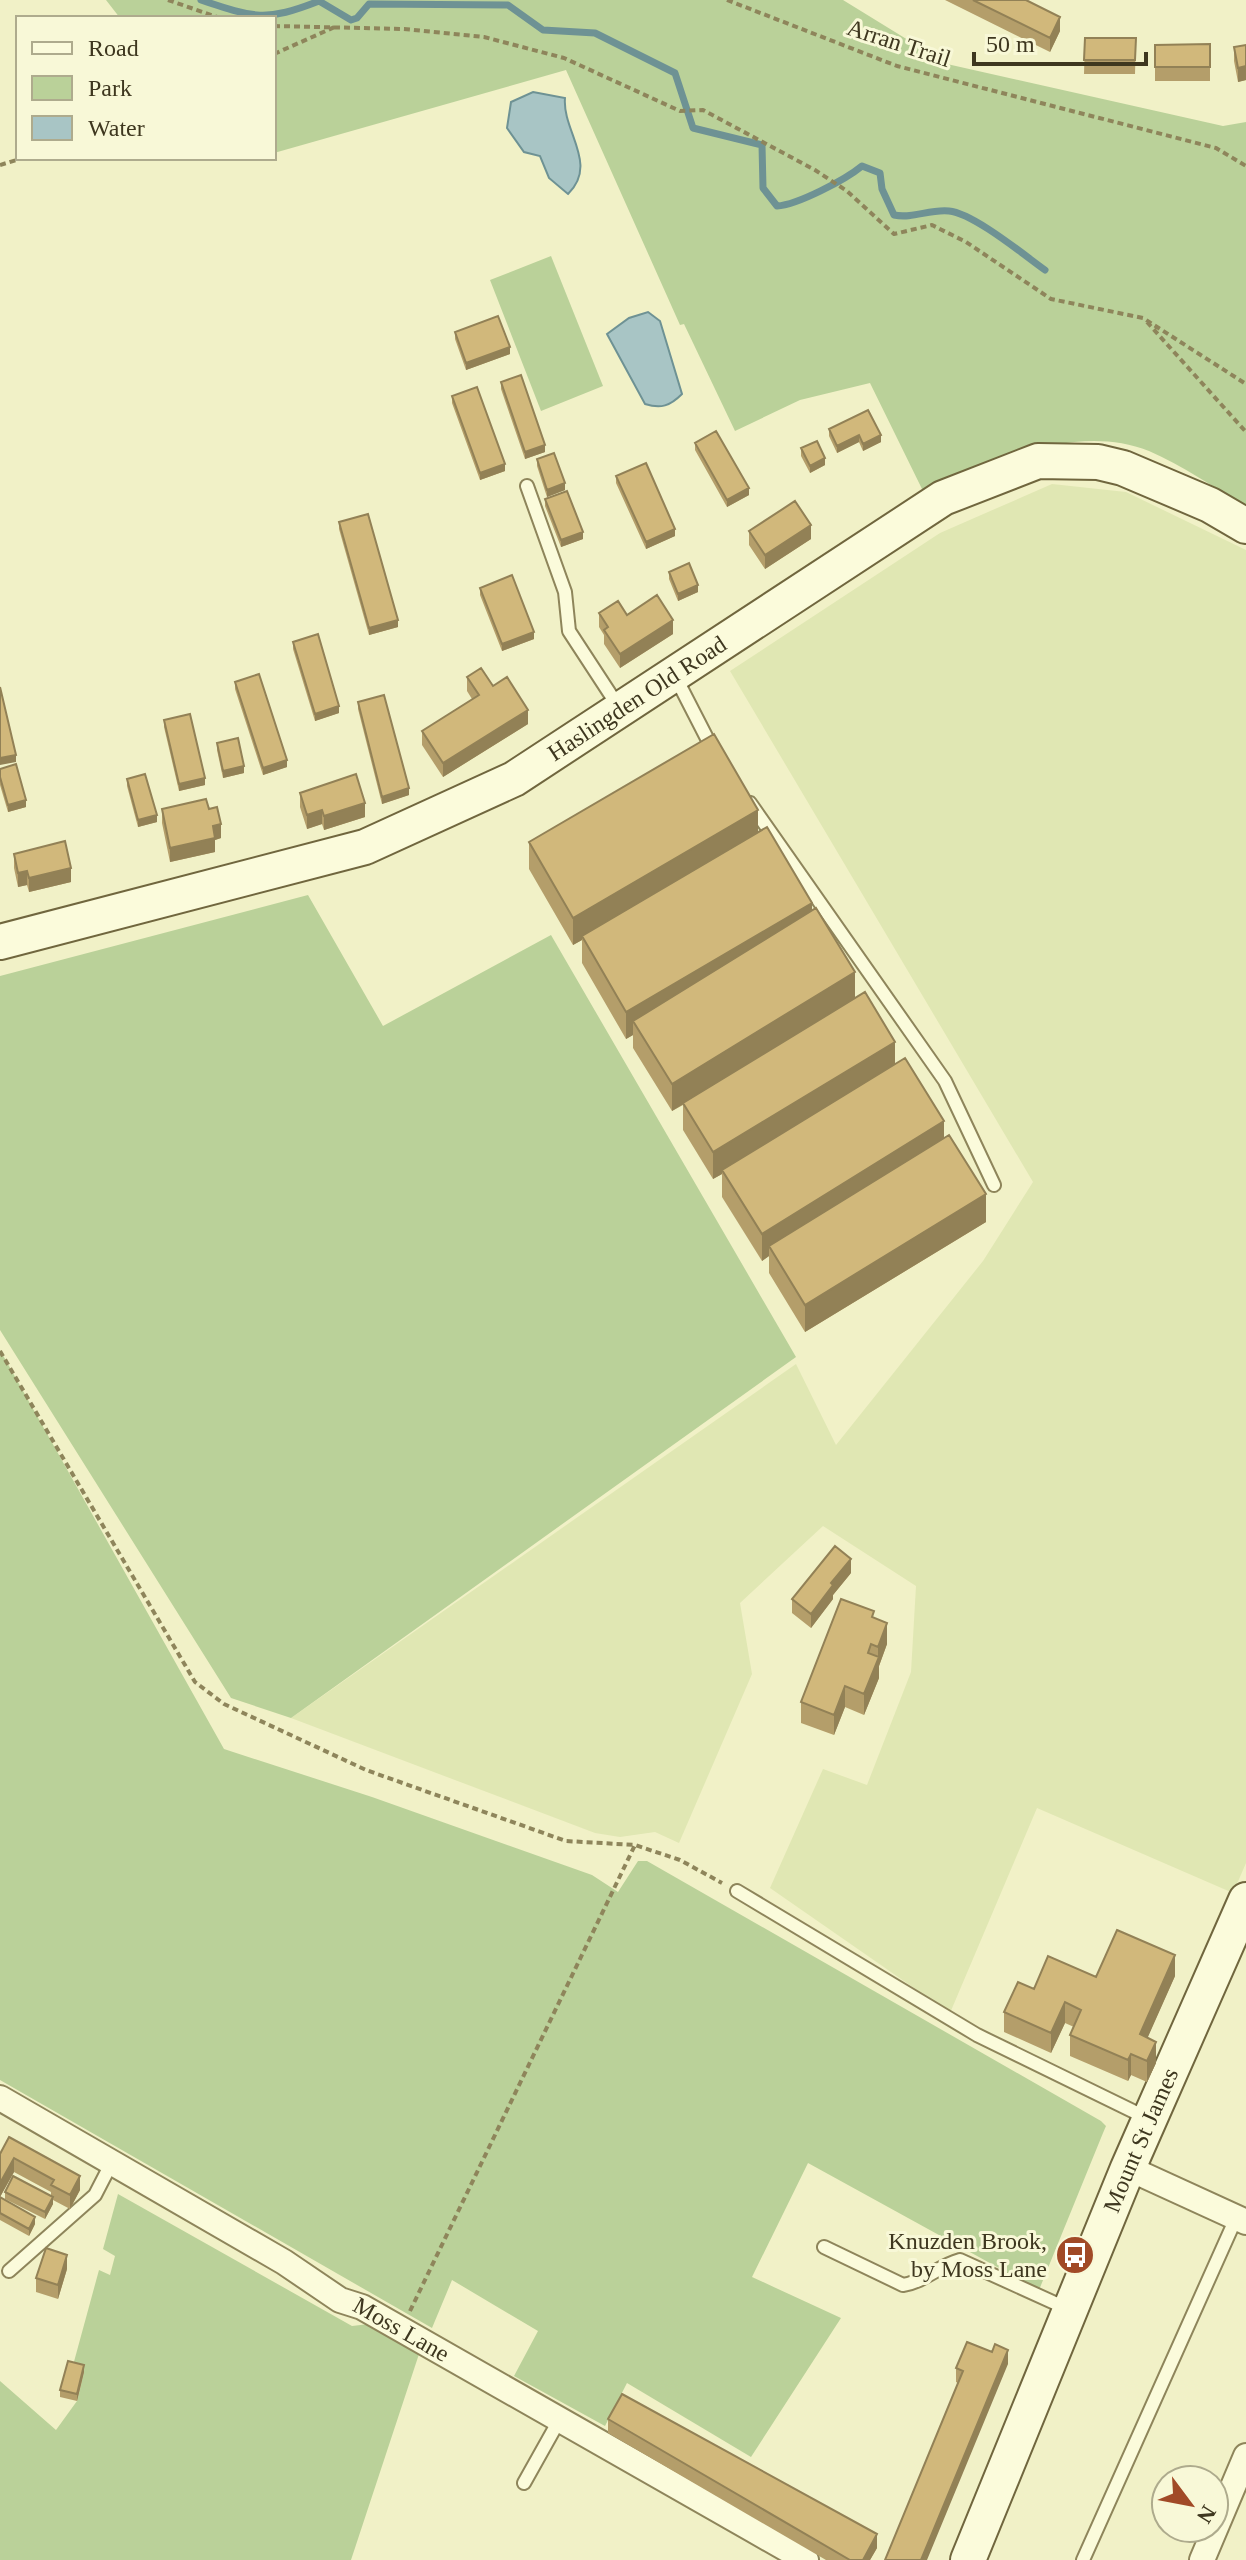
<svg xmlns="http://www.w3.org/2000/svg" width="1246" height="2560" font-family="'Times New Roman',serif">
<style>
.farmland{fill:#e0e7b3}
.green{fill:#bad199}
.water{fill:#a8c5c5;stroke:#6e9294;stroke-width:2}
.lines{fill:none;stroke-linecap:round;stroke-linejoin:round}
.stream{stroke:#6e9294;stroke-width:7}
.service-casing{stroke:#8e855b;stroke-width:16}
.minor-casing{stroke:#8e855b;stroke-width:28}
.secondary-casing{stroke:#70663e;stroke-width:38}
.path{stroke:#8e855b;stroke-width:4;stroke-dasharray:6 4;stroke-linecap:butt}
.service{stroke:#fbfbdb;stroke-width:12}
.minor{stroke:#fbfbdb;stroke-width:24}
.secondary{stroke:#fbfbdb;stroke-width:34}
.wall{fill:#b49e6a}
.shaded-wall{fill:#928156}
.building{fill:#d1b87b;stroke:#928156;stroke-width:2}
.labels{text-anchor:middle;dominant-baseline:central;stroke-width:6;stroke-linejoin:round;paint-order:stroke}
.street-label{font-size:24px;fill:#3e371f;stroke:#f8f8d7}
.poi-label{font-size:24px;fill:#3e371f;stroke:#f8f8d7;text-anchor:end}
</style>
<rect width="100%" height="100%" fill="#f1f1c7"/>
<!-- farmland -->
<path class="farmland" d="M1052 484 1126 492 1246 550V1863L1233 1893 1037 1808 950 2013 770 1888 823 1769 867 1785 911 1672 916 1586 823 1526 740 1603 752 1674 679 1843 655 1832 620 1837 595 1833 291 1718 796 1364 836 1445 983 1261 1033 1182 730 671 940 533Z"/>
<!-- green -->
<path class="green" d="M106 0H843L947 64 1223 126 1246 122V505C1214 488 1182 465 1149 451 1075 422 991 463 923 491L870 383 800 400 735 431 684 324 680 325 566 70 274 153V18H120Z
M551 256 603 386 541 411 490 280Z
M308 895 383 1026 551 935 796 1357 291 1718 231 1698 0 1330V976Z
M0 1350 224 1749 372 1797 592 1875 618 1892 638 1861H647L1101 2121 1106 2126 1103 2133 1039 2290 808 2163 752 2277 841 2318 751 2457 627 2383 605 2426 514 2376 538 2331 452 2280 432 2328 0 2080Z
M118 2194 352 2326 369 2324 420 2351 351 2560H0V2381L56 2430 77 2401 84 2372 72 2369 99 2270 110 2275 115 2256 103 2249Z"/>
<!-- water -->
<path class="water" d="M533 92 565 98C562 131 599 164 568 194L549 178 540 156 524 152 507 128 511 102Z
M648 312 660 321 682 394C670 406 661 409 645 404L607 334 629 318Z"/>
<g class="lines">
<!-- stream -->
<path class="stream" d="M201 0C254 18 266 22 319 1L351 20 357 18 369 4 508 5 543 30 595 33 675 73 693 128 762 145 763 188 777 206C797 205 845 180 862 166L880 173 882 189 894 215C913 219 929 209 949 211 973 213 1024 255 1045 270"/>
<!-- service casing -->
<g class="service-casing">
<path id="service" d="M527 486 565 592 569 631 618 706
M675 676 714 752
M750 803 945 1081 994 1185
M737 1891 977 2035 1147 2118
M824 2247 903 2285C924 2282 938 2266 960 2260L1068 2309
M9 2271 95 2195 111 2164
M524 2483 561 2417
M1083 2560 1237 2216"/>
</g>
<!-- minor casing -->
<g class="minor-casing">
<g id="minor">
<path id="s1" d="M0 2098 284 2262 340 2300 362 2307 806 2560"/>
<path d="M1128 2168 1246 2222"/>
<path d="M1202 2560 1246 2456"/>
</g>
</g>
<!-- secondary casing -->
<g class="secondary-casing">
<g id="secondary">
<path id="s2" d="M0 942 365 847 514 779 943 498 1038 461 1098 462 1123 468 1210 505 1246 526"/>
<path id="s3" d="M968 2560 1128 2168 1246 1900"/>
</g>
</g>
<!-- path -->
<path class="path" d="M168 0 220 18
M727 0 897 66 1216 148 1246 166
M274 26 404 29 484 37 564 58 680 111 703 110 815 170 847 191 894 234 932 225 966 242 1051 299 1143 318 1246 384
M274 54 337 26
M0 165 23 158
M1147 322 1246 432
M0 1351 195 1682 224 1704 366 1770 566 1841 635 1845 680 1860 722 1883
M410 2311 635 1845"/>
<!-- service -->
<use href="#service" class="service"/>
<!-- minor -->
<use href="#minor" class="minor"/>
<!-- secondary -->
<use href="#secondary" class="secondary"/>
</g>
<!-- wall -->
<path class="wall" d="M945 0H1026L1060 31 1050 52Z
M1085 38H1136L1135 74H1084Z
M1210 44V81H1155V45Z
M1246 45V80L1238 82 1234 61V47Z
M455 332 510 354 466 370 455 339Z
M501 382 545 452 525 459 501 389Z
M452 396 505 471 480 480 452 403Z
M829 429 881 442 863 451 859 442 837 453 829 436Z
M695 443 749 495 727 507 695 450Z
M801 448 825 465 810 473 801 456Z
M537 459 565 490 547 497 537 466Z
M616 476 675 536 646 549 616 483Z
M545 499 583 539 561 547 545 506Z
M339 522 398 627 369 635 339 529Z
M749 531 811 539 765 569 749 545Z
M669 572 698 592 678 601 669 579Z
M480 588 534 639 502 651 480 595Z
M599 613 627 615 673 634 620 668 604 644V635L599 627Z
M293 642 339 713 315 721 293 649Z
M467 677 493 686 528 724 443 777 422 745V731L472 699 467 691Z
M235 682 287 767 263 775 235 689Z
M358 702 409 795 382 804 358 709Z
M164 720 205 785 179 791 164 727Z
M217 743 244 773 223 778 217 750Z
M0 769 26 807 8 812 0 785Z
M127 779 157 822 138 827 127 786Z
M300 793 365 817 324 830 322 824 307 829 300 807Z
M162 809H209L221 838 215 840V852L170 862 162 823Z
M758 832 812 911 855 998 895 1064 944 1139 986 1222 805 1332 769 1273V1256L762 1261 722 1197V1174L713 1179 683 1130V1105L672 1111 633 1048V1035L626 1039 582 963V940L573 945 529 869V842Z
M14 854 71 882 29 892 27 885 18 887 14 868Z
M851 1573 833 1595V1599L811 1628 792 1613V1599Z
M874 1618 887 1644 879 1666V1678L864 1715 845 1707 834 1735 801 1723V1702Z
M1175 1976 1147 2038 1156 2063 1147 2082 1131 2075 1128 2081 1070 2056V2035L1074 2027 1065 2023 1051 2053 1004 2032V2012L1034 1989 1096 1977Z
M9 2137 80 2190 70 2209 53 2200V2204L45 2219 5 2199V2192L51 2196V2192L14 2172 0 2197 35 2224 29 2236 0 2220V2154Z
M67 2269 58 2299 36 2292V2278Z
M992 2352 1008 2364 958 2383 956 2382V2368Z
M84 2372 77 2401 60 2397V2390Z
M608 2419 877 2548 870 2560H826L608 2433Z"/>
<!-- shaded-wall -->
<path class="shaded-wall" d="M1060 17V31L1050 52V38Z
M1246 66V80L1238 82V68Z
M510 347V354L466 370V363Z
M859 435V442L837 453V446Z
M881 435V442L863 451V444Z
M545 445V452L525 459V452Z
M825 458V465L810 473V466Z
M505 464V471L480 480V473Z
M565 483V490L547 497V490Z
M749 488V495L727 507V500Z
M811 525V539L765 569V555Z
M675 529V536L646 549V542Z
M583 532V539L561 547V540Z
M698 585V592L678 601V594Z
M398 620V627L369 635V628Z
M673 620V634L620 668V654Z
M534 632V639L502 651V644Z
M339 706V713L315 721V714Z
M528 710V724L443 777V763Z
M16 755V762L0 765V758Z
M287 760V767L263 775V768Z
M244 766V773L223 778V771Z
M205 778V785L179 791V784Z
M409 788V795L382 804V797Z
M26 800V807L8 812V805Z
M365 803V817L324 830V816Z
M322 810V824L307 829V815Z
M758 810V837L582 936V940L573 945V918Z
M157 815V822L138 827V820Z
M221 824V838L215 840V852L170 862V848L213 826Z
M71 868V882L29 892V878Z
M27 871V885L18 887V873Z
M812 903V930L633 1021V1035L626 1039V1012Z
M855 972V999L672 1111V1084Z
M895 1042V1069L722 1170V1174L713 1179V1152Z
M944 1121V1148L769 1246V1256L762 1261V1234Z
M986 1194V1222L805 1332V1305Z
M851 1559V1573L833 1595V1599L811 1628V1614L831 1583Z
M887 1623V1644L879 1666V1678L864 1715V1694L878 1658V1647Z
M845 1686V1707L834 1735V1715Z
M1175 1955V1976L1140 2055V2034Z
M1065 2002V2023L1051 2053V2033Z
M1156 2042V2063L1147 2082V2061Z
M1131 2054V2075L1128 2081V2060Z
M14 2158V2172L0 2197V2183Z
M80 2176V2190L70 2209V2195Z
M53 2197V2204L45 2219V2212Z
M35 2217V2224L29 2236V2229Z
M67 2255V2269L58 2299V2285Z
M1008 2350V2364L927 2560H921Z
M84 2365V2372L77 2401V2394Z
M877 2534V2548L870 2560H863Z"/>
<!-- building -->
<path class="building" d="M973 0H1026L1060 17 1050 38Z
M1085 38H1136L1135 60H1084Z
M1210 44V67H1155V45Z
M1246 45V66L1238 68 1234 47Z
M498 316 510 347 466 363 455 332Z
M521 375 545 445 525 452 501 382Z
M477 387 505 464 480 473 452 396Z
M868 410 881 435 863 444 859 435 837 446 829 429Z
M716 431 749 488 727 500 695 443Z
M817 441 825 458 810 466 801 448Z
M554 453 565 483 547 490 537 459Z
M646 463 675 529 646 542 616 476Z
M567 491 583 532 561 540 545 499Z
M795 501 811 525 765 555 749 531Z
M368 514 398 620 369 628 339 522Z
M689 563 698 585 678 594 669 572Z
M512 575 534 632 502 644 480 588Z
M657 595 673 620 620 654 604 630 608 627 599 613 618 601 627 615Z
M318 634 339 706 315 714 293 642Z
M481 668 493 686 507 677 528 710 443 763 422 731 479 695 467 677Z
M259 674 287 760 263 768 235 682Z
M0 687 16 755 0 758Z
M384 695 409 788 382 797 358 702Z
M190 714 205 778 179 784 164 720Z
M714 734 758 810 573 918 529 842Z
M238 738 244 766 223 771 217 743Z
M16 764 26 800 8 805 0 777V769Z
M145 774 157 815 138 820 127 779Z
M356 774 365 803 324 816 322 810 307 815 300 793Z
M206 799 209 809 217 807 221 824 213 826 215 838 170 848 162 809Z
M767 827 812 903 626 1012 582 936Z
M65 841 71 868 29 878 27 871 18 873 14 854Z
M816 908 855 972 672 1084 633 1021Z
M865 992 895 1042 713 1152 683 1103Z
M905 1058 944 1121 762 1234 722 1170Z
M949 1135 986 1194 805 1305 769 1246Z
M835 1546 851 1559 831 1583 833 1585 811 1614 792 1599Z
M841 1599 874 1611 872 1617 887 1623 878 1647 871 1644 868 1653 879 1657 864 1694 845 1686 834 1715 801 1702Z
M1117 1930 1175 1955 1140 2034 1156 2042 1147 2061 1131 2054 1128 2060 1070 2035 1081 2010 1065 2002 1051 2033 1004 2012 1018 1982 1034 1989 1048 1956 1096 1977Z
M9 2137 80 2176 70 2195 51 2185 54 2180 14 2158 0 2183V2154Z
M13 2176 53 2197 45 2212 5 2192Z
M0 2197 35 2217 29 2229 0 2213Z
M46 2248 67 2255 58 2285 36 2278Z
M967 2342 992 2352 995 2344 1008 2350 921 2560H885L963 2371 956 2368Z
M68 2361 84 2365 77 2394 60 2390Z
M622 2394 877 2534 863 2560H850L608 2419Z"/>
<!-- icons -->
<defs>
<g id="bus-disc" transform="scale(2)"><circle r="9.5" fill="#a14a27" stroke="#f8f8d7"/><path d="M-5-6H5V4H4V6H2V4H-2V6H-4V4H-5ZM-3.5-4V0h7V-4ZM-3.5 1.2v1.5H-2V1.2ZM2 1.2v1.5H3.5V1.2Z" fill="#fff"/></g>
</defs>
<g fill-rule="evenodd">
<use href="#bus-disc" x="1075" y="2255"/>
</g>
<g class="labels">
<!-- street labels -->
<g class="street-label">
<text transform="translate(899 43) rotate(18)">Arran Trail</text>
<text stroke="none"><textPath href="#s2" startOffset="688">Haslingden Old Road</textPath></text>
<text stroke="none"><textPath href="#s3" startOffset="454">Mount St James</textPath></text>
<text stroke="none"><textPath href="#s1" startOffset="464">Moss Lane</textPath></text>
</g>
<!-- poi labels -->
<g class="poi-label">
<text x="1047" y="2241">Knuzden Brook,<tspan x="1047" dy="28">by Moss Lane</tspan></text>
</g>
</g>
<!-- legend -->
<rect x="16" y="16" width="260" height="144" fill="#f8f8d7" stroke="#aeab8d" stroke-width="2"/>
<rect x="32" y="42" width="40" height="12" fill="#fbfbdb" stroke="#aeab8d" stroke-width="2"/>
<text x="88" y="56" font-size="24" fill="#3e371f">Road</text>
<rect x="32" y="76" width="40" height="24" fill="#bad199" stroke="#aeab8d" stroke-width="2"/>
<text x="88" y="96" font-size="24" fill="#3e371f">Park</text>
<rect x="32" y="116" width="40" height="24" fill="#a8c5c5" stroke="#aeab8d" stroke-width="2"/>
<text x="88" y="136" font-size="24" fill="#3e371f">Water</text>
<!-- north arrow -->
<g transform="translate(1190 2504) rotate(122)"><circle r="38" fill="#f8f8d7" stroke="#aeab8d" stroke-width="2"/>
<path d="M0-6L14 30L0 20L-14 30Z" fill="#a14a27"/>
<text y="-12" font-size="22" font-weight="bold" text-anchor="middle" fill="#3e371f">N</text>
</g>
<!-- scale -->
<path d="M974 52v12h172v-12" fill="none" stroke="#3e371f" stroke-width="4"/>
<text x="986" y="52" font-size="24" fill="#3e371f" stroke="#f8f8d7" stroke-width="6" paint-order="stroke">50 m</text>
</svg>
